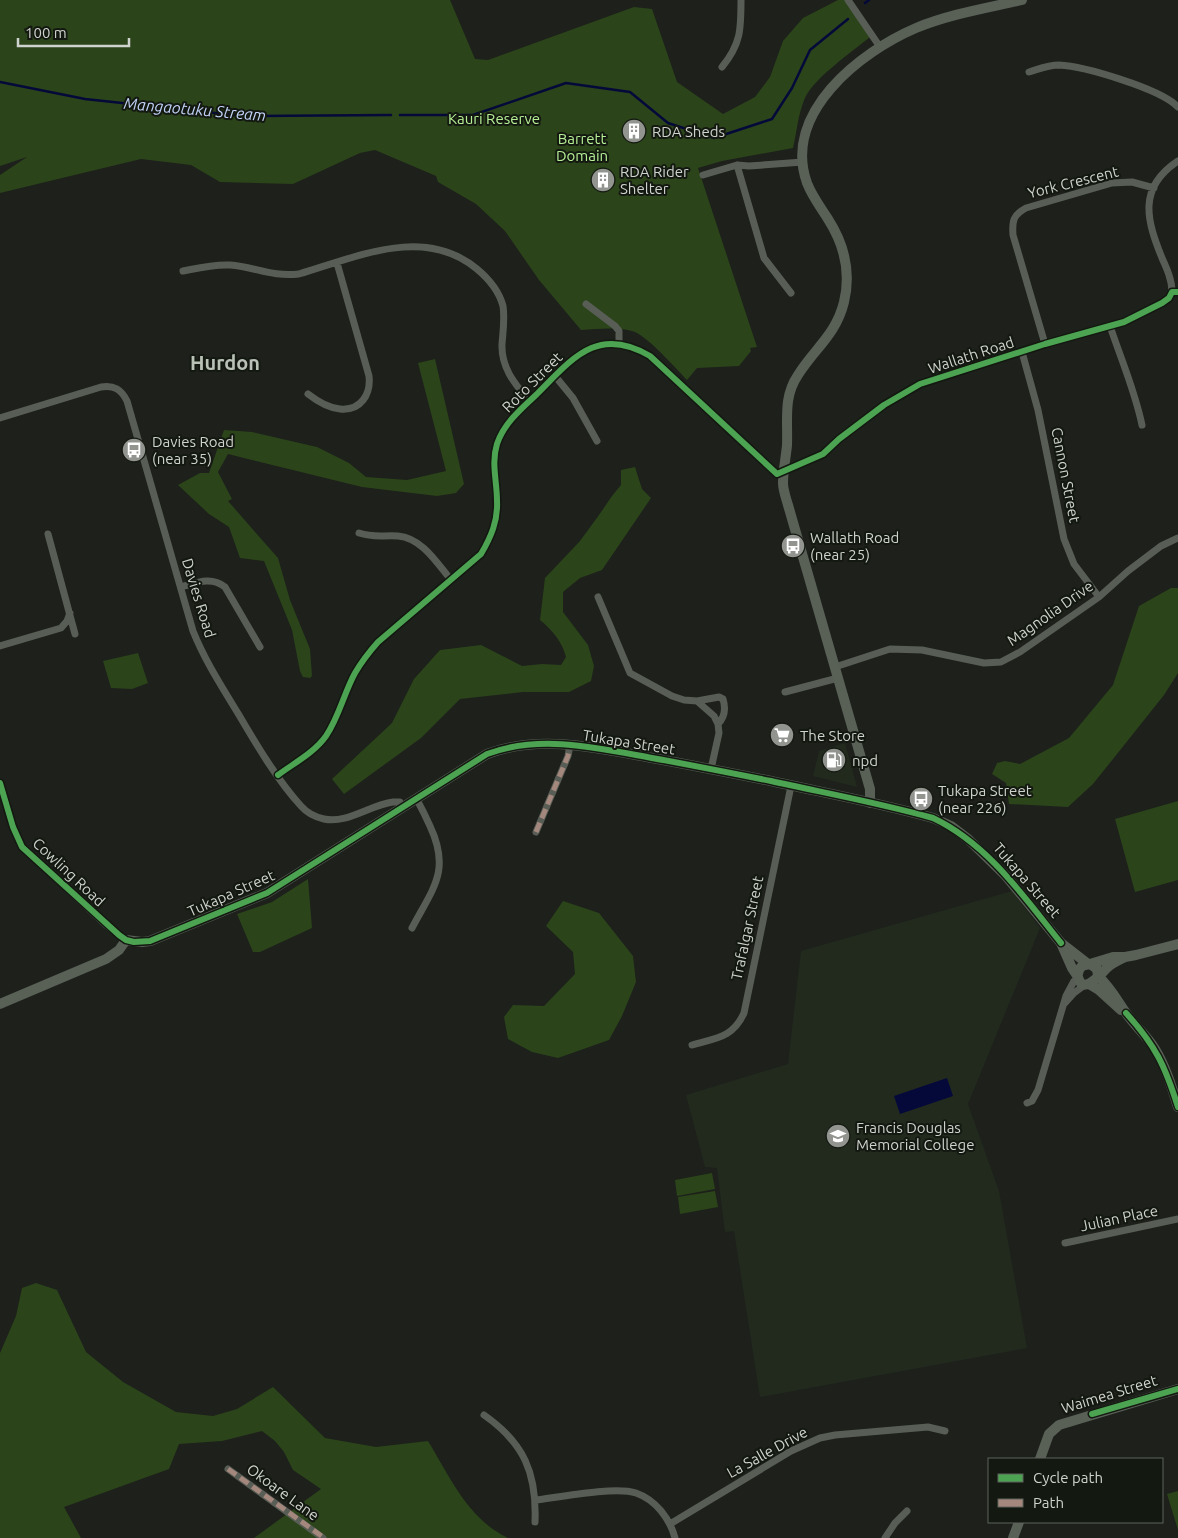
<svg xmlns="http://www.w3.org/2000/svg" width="1178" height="1538" font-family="Ubuntu,sans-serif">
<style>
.built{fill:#222a1e}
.green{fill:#2b441a}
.water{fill:#04093a}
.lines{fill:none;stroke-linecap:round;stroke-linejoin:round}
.stream{stroke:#04093a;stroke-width:2.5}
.street{stroke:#585d55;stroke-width:7}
.secondary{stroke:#596056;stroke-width:10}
.quiet{stroke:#a5887d;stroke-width:5;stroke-dasharray:10 5;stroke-linecap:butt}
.cycleway-casing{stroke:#131810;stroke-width:9}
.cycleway{stroke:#4ca352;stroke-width:6}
.labels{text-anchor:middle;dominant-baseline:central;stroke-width:4;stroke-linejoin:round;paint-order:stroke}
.park-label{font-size:15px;fill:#b6ef95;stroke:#131810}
.poi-label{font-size:15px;fill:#cfd3cd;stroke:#131810;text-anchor:start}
.street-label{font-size:15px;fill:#cfd3cd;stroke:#131810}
.water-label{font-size:16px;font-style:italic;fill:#c1d3f6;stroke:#131810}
.district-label{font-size:20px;font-weight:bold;fill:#b9c1b6;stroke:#131810}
</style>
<rect width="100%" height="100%" fill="#1d201b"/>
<!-- built -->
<path class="built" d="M845 743 857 787 813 776 819 751Z
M1012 891 1040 928 968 1104 999 1191 1027 1348 760 1397 734 1231 725 1232 717 1168 705 1167 686 1095 788 1064 801 951Z"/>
<!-- green -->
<path class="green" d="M0 0H450L475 59 488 60 634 7 652 9 677 82 723 114 755 97 770 77 783 41 803 18 838 0H848L870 37C852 52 814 78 805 98 798 114 797 131 793 148L722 161 698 168 757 347 750 348 751 351 739 366 697 368 687 380C675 368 647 335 632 331 616 327 598 329 581 330L539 280 505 231 476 204 438 182 436 176 375 150 360 153 293 184 220 182 191 165 141 159 0 193V175L27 157 0 166Z
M435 359 464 484 456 493 437 496 362 487 228 454 218 472 232 499 228 501 278 558 290 600 310 649 312 676 310 678 303 677 300 671 292 630 264 561 240 558 229 527 209 514 178 485 200 473H209L224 430 252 432 317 447 349 463 366 477 407 480 446 471 418 363Z
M635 467 642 489 651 498 602 570 580 578 563 592V612L588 645 594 666 591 681 569 692H523L460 699 421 738 344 794 332 779 392 723 414 679 440 650 481 645 522 666 542 664 561 665 566 657C562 641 552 630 540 620L545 578 580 541 599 515 612 496 621 485V470Z
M1171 588H1178V673L1164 695 1125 744 1093 784 1068 807 1009 804 1006 783 992 774 997 763 1005 761 1020 764 1069 738 1113 685 1139 606Z
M138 653 148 683 132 689 111 688 103 661Z
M1178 801V880L1135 892 1115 819Z
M308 879 312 928 260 952H253L237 914 272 902Z
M563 901 599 913 633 956 636 982 622 1016 609 1040 558 1058 532 1052 508 1039 504 1017 513 1005 544 1006 575 974 573 952 546 926Z
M712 1173 715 1189 677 1196 675 1180Z
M715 1191 718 1207 680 1214 678 1197Z
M36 1283 57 1290 86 1352 123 1382 176 1412 213 1416 237 1409 273 1387 325 1438 376 1447 428 1441C450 1477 468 1519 508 1538H254L321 1489 293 1470 284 1452 275 1441 262 1431 222 1441 179 1444 169 1469 64 1507 81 1538H0V1353L16 1316 22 1288Z
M1178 1491V1530L1167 1494Z"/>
<!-- water -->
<path class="water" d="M947 1078 953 1096 900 1114 894 1096Z"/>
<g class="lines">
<!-- stream -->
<path class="stream" d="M865 3 869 0
M0 82 85 99 243 116 391 115
M400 115H473L566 83 630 92 668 123 714 138 772 119 792 88 810 50 848 19"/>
<!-- street -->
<path class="street" d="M848 0 880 47
M722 67C741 44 741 29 741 0
M1029 72C1039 69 1048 65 1059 65 1084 66 1161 89 1178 107
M737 165 764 258 791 293
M703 175 737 165 749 166 803 162
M183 271C198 268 214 264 230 265 256 267 271 277 299 274 357 257 424 225 477 269 489 279 499 291 503 306 505 319 503 331 502 344 501 368 515 384 529 401
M1172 292C1172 280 1167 269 1162 258 1147 221 1137 188 1178 161
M586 304 615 326 619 331V344
M1110 326C1121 359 1135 391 1142 425
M1045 344 1013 235C1012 221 1013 215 1026 208L1112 183 1132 182 1154 188
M1022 352 1038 410 1064 539 1074 564 1099 597
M555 376 573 398 597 441
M308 394C317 401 328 408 340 409 361 411 371 394 369 376L337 263
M0 418 101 387C114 385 121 389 127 401L193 631C205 661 222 687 239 715 256 744 278 781 301 806 307 813 315 817 324 819 347 824 370 805 393 802H400L402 807
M359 533C374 538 383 535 398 536 422 538 437 563 451 580
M48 534 75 634
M181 587C196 583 211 576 225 587L260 647
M598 597 630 673 672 696 684 700 697 701 714 716 718 724 719 733 711 769
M0 646 61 628 67 621 70 613
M835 667 890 649 922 650 984 663 1001 662 1020 652 1099 597 1128 571 1161 546 1178 538
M785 692 838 678
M697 701 719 697 723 699C726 709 725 717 718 724
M278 775C294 763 314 753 326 736 339 717 344 693 355 673 362 661 370 651 378 642L481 554C491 537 498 521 497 501 497 481 491 463 497 444 504 423 522 408 537 394 572 359 597 325 650 356L777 474 823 454 839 439 884 405 920 384 1045 344 1124 322 1162 303 1169 298 1172 292H1178
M0 783 13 827 22 847 106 925 126 940
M536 832 568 756 570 745
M412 928C433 888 451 871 430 826 426 817 421 807 416 798
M1065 1003 1074 993 1086 984
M692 1045C715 1038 733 1038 744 1013L791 786
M1027 1103 1032 1101 1038 1090 1066 996 1074 981 1079 979
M1065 1243 1178 1219
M484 1415C524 1443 537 1473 535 1522
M228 1469 323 1538
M536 1500C559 1497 616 1486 636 1493 656 1500 670 1519 675 1538
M670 1524 791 1451 820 1438 835 1435 928 1427 945 1431
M885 1538 895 1523 907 1511"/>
<!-- secondary -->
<path class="secondary" d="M870 803V789L788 505C786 498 783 490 783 483 783 470 786 457 787 445 788 420 783 397 798 375 814 349 836 335 844 302 851 273 844 244 828 219 821 208 812 196 807 183 782 113 860 52 916 28 950 14 987 8 1022 0
M1061 943 1072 968 1078 977
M1090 964 1113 957H1125L1136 955 1178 944
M1098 976C1110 987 1117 1000 1126 1013 1135 1026 1147 1036 1155 1049 1166 1067 1172 1088 1178 1107
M1098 976 1097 969 1090 964 1082 966C1079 969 1077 972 1078 977 1083 997 1102 972 1108 967 1112 963 1119 960 1125 957
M1089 984 1099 990 1121 1010
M0 1004 106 959 119 950 126 940 142 942 150 941 267 893 487 754C540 734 598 748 652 758 691 765 731 773 771 781 825 793 880 803 933 818L951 826 968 839 1006 876 1061 943 1088 964
M1040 1459 1049 1434 1059 1425 1178 1389
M1013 1538 1019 1522"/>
<!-- quiet -->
<path class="quiet" d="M536 832 568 756 570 745
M228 1469 323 1537"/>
<!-- cycleway casing -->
<g class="cycleway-casing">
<path id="cycleway" d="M278 775C294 763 314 753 326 736 339 717 344 693 355 673 362 661 370 651 378 642L481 554C491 537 498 521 497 501 497 481 491 463 497 444 504 423 522 408 537 394 572 359 597 325 650 356L777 474 823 454 839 439 884 405 920 384 1045 344 1124 322 1162 303 1169 298 1172 292H1178
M0 783 13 827 22 847 119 935 126 940 134 942 150 941 267 893 487 754C540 734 598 748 652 758 691 765 731 773 771 781 825 793 880 803 933 818 988 844 1024 897 1061 943
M1126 1013C1156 1046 1165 1066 1178 1107
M1092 1414 1178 1389"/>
</g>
<!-- cycleway -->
<use href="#cycleway" class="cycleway"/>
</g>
<!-- icons -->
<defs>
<g id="building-disc" transform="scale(1.25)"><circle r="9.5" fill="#91948f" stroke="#131810"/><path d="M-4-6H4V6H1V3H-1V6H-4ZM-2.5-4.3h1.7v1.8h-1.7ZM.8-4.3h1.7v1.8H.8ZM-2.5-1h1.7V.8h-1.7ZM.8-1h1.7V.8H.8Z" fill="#fff"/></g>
<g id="bus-disc" transform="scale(1.25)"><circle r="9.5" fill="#91948f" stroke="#131810"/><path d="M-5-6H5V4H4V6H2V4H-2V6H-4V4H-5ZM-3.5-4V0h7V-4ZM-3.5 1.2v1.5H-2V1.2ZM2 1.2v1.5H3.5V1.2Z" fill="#fff"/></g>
<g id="supermarket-disc" transform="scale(1.25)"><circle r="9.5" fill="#91948f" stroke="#131810"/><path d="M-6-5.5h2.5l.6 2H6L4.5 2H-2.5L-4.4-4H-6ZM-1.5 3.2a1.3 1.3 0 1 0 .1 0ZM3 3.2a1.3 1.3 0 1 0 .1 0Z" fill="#fff"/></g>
<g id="fuel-disc" transform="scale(1.25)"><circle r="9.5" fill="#91948f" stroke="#131810"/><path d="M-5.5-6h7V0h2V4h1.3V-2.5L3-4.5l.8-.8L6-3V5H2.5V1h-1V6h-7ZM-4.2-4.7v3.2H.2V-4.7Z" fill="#fff"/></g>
<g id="school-disc" transform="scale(1.25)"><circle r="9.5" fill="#91948f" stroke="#131810"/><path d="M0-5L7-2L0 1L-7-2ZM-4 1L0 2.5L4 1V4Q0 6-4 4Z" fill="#fff"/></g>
</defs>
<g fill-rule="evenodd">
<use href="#building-disc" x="634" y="131"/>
<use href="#building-disc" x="603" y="180"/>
<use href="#bus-disc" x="134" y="450"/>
<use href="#bus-disc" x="793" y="546"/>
<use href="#supermarket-disc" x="782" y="735"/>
<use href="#fuel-disc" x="834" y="760"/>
<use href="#bus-disc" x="921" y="799"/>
<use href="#school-disc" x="838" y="1136"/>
</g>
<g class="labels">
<!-- park labels -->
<g class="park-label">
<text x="494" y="118">Kauri Reserve</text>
<text x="582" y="138">Barrett<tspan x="582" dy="17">Domain</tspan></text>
</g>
<!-- poi labels -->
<g class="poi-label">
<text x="652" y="131">RDA Sheds</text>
<text x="620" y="171">RDA Rider<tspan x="620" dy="17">Shelter</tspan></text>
<text x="152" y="441">Davies Road<tspan x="152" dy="17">(near 35)</tspan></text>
<text x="810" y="537">Wallath Road<tspan x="810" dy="17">(near 25)</tspan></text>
<text x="800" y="735">The Store</text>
<text x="852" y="760">npd</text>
<text x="938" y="790">Tukapa Street<tspan x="938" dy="17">(near 226)</tspan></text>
<text x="856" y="1127">Francis Douglas<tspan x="856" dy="17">Memorial College</tspan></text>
</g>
<!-- street labels -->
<g class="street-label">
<text transform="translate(1073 182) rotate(-14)">York Crescent</text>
<text transform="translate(971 355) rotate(-18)">Wallath Road</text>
<text transform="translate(532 382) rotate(-45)">Roto Street</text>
<text transform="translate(1066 475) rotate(79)">Cannon Street</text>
<text transform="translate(199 598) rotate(73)">Davies Road</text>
<text transform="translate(1050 613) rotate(-35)">Magnolia Drive</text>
<text transform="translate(629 742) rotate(9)">Tukapa Street</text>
<text transform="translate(69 872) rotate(43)">Cowling Road</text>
<text transform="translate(1027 880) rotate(49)">Tukapa Street</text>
<text transform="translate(231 893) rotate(-24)">Tukapa Street</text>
<text transform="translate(747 928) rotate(-78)">Trafalgar Street</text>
<text transform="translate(1119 1218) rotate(-12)">Julian Place</text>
<text transform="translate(1109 1394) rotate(-17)">Waimea Street</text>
<text transform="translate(767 1452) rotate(-29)">La Salle Drive</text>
<text transform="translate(283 1492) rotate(36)">Okoare Lane</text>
</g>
<!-- water labels -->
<g class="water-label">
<text transform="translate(195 109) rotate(5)">Mangaotuku Stream</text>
</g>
<!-- district labels -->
<g class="district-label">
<text x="225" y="362">Hurdon</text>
</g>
</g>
<!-- legend -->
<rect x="988" y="1458" width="175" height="65" fill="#131810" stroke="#5e635c"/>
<rect x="998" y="1474" width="25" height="8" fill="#4ca352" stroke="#5e635c"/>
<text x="1033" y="1483" font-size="15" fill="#cfd3cd">Cycle path</text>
<rect x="998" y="1499" width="25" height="8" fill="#a5887d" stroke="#5e635c"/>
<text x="1033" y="1508" font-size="15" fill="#cfd3cd">Path</text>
<!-- scale -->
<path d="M18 38v8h111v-8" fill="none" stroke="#cfd3cd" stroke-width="2.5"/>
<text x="25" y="38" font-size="15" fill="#cfd3cd" stroke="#131810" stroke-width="4" paint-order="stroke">100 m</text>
</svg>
